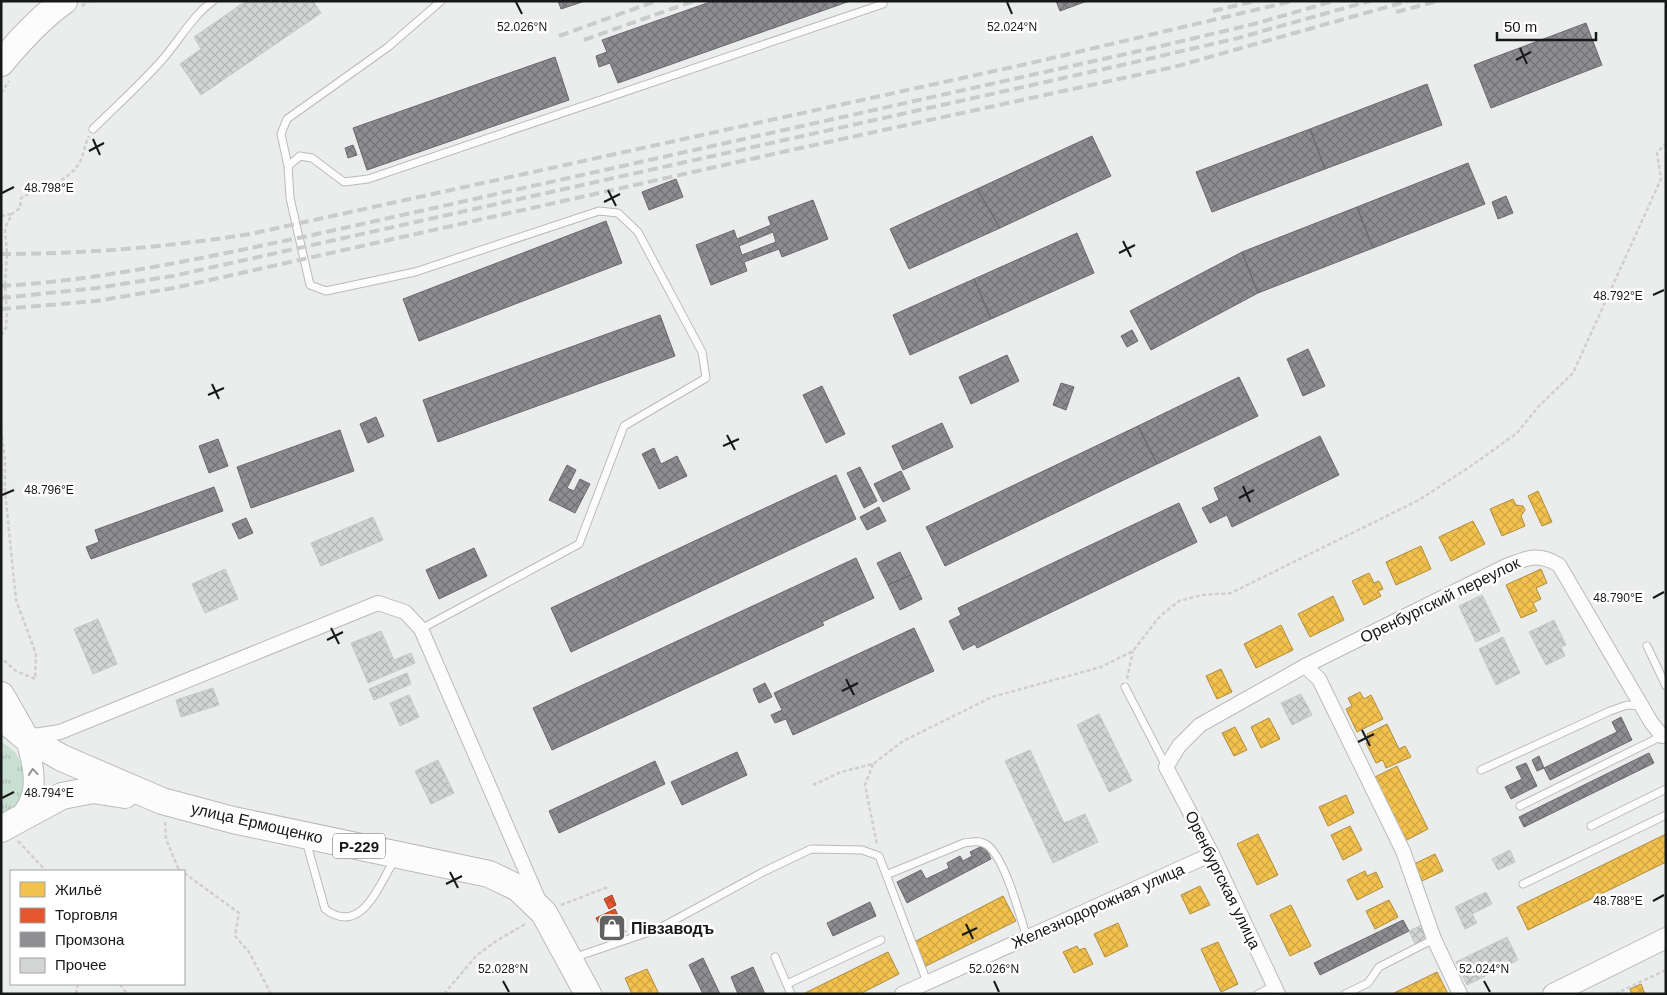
<svg xmlns="http://www.w3.org/2000/svg" width="1667" height="995" font-family="Helvetica,sans-serif">
<style>
.grass{fill:url(#grass-tufts)}
.homes{fill:url(#homes-cross-hatch);stroke:#b08e3e}
.shops{fill:url(#shops-cross-hatch);stroke:#a64427}
.industry{fill:url(#industry-cross-hatch);stroke:#6a6a6d;fill-rule:evenodd}
.building{fill:url(#building-cross-hatch);stroke:#c6c8c7}
.lines{fill:none;stroke-linecap:round;stroke-linejoin:round}
.lane-casing{stroke:#b9bbba;stroke-width:9}
.street-casing{stroke:#b9bbba;stroke-width:16}
.secondary-casing{stroke:#b9bbba;stroke-width:22}
.highway-casing{stroke:#b9bbba;stroke-width:28}
.path{stroke:#cecfce;stroke-width:2.5;stroke-dasharray:4 2.5;stroke-linecap:butt}
.lane{stroke:#fcfcfc;stroke-width:7}
.street{stroke:#fcfcfc;stroke-width:14}
.secondary{stroke:#fcfcfc;stroke-width:20}
.highway{stroke:#fcfcfc;stroke-width:26}
.rail{stroke:#cacbcb;stroke-width:4;stroke-dasharray:10 5;stroke-linecap:butt}
.oneway{stroke:#959595}
.ticks{fill:none;stroke:#171818;stroke-width:2}
.labels{text-anchor:middle;dominant-baseline:central;stroke-width:5;stroke-linejoin:round;paint-order:stroke}
.shield{fill:#fff;stroke:#5d5d5d;stroke-width:1}
.shield-label{font-size:15px;font-weight:bold;fill:#171818}
.street-label{font-size:16px;fill:#171818;stroke:#fff}
.poi-label{font-size:16px;font-weight:bold;fill:#171818;stroke:#fff;text-anchor:start}
.ticks-label{font-size:12px;text-anchor:middle;fill:#171818;stroke:#fff;stroke-width:5;stroke-linejoin:round;paint-order:stroke}
</style>
<defs>
<pattern id="grass-tufts" width="24" height="20" patternUnits="userSpaceOnUse" patternTransform="scale(1.25)"><rect width="24" height="20" fill="#c8e0d2"/><path d="M3 7l-1-3M5 7V3M7 7l1-3M15 17l-1-3M17 17v-4M19 17l1-3" fill="none" stroke="#abbfb4"/></pattern>
<pattern id="homes-cross-hatch" width="8" height="8" patternUnits="userSpaceOnUse" patternTransform="scale(1.25)"><rect width="8" height="8" fill="#f2c14e"/><path d="M0 0l8 8M0 8l8-8" fill="none" stroke="#cfa543"/></pattern>
<pattern id="shops-cross-hatch" width="8" height="8" patternUnits="userSpaceOnUse" patternTransform="scale(1.25)"><rect width="8" height="8" fill="#e4572e"/><path d="M0 0l8 8M0 8l8-8" fill="none" stroke="#b84726"/></pattern>
<pattern id="industry-cross-hatch" width="8" height="8" patternUnits="userSpaceOnUse" patternTransform="scale(1.25)"><rect width="8" height="8" fill="#8d8d92"/><path d="M0 0l8 8M0 8l8-8" fill="none" stroke="#727276"/></pattern>
<pattern id="building-cross-hatch" width="8" height="8" patternUnits="userSpaceOnUse" patternTransform="scale(1.25)"><rect width="8" height="8" fill="#d3d5d4"/><path d="M0 0l8 8M0 8l8-8" fill="none" stroke="#b4b6b5"/></pattern>
</defs>
<rect width="100%" height="100%" fill="#ebedec"/>
<!-- grass -->
<path class="grass" d="M1 741 15 752 24 767 26 775 21 801 1 821Z"/>
<!-- homes -->
<path class="homes" d="M1538 491 1552 522 1542 526 1528 496Z
M1513 499 1516 505 1523 506 1525 510 1521 516 1525 526 1502 536 1490 509Z
M1473 521 1485 544 1451 561 1439 537Z
M1421 546 1431 569 1396 585 1386 562Z
M1541 569 1547 583 1536 588 1541 599 1533 603 1537 611 1521 618 1506 585Z
M1369 573 1374 583 1379 581 1383 589 1378 591 1381 596 1364 605 1352 581Z
M1333 596 1344 620 1310 637 1298 614Z
M1281 625 1293 650 1256 668 1244 644Z
M1221 669 1232 692 1217 699 1206 676Z
M1360 692 1364 699 1371 695 1383 719 1357 732 1346 709 1352 706 1348 698Z
M1269 718 1280 739 1261 748 1251 727Z
M1387 724 1399 749 1405 746 1411 757 1386 768 1383 760 1376 763 1366 743 1370 742 1367 734Z
M1235 727 1247 750 1234 756 1222 733Z
M1397 766 1428 829 1405 841 1373 778Z
M1346 795 1354 813 1328 826 1319 807Z
M1350 826 1362 850 1343 860 1331 835Z
M1258 834 1278 875 1257 885 1237 844Z
M1666 834V862L1528 930 1517 907Z
M1435 854 1443 871 1422 881 1414 864Z
M1365 871 1367 876 1376 872 1383 887 1357 900 1347 880Z
M1200 886 1210 905 1190 914 1181 895Z
M1003 896 1016 921 926 966 914 942Z
M1389 900 1398 917 1375 929 1366 911Z
M1291 905 1311 946 1290 956 1270 915Z
M1118 923 1128 946 1105 957 1094 934Z
M1218 942 1238 984 1221 992 1201 949Z
M1077 946 1079 950 1085 948 1093 964 1074 973 1063 952Z
M888 952 899 974 860 994H803Z
M647 969 659 994H632L625 978Z
M1437 972 1448 994H1392Z
M1641 984 1645 994H1632L1630 989Z"/>
<!-- shops -->
<path class="shops" d="M612 895 616 905 609 909 604 899Z
M615 909 626 932 607 940 596 918Z"/>
<!-- industry -->
<path class="industry" d="M558 1H585L561 9Z
M713 1H850L618 83 610 63 599 67 596 56 607 52 602 40Z
M1056 1H1087L1060 11Z
M1586 23 1602 65 1491 108 1474 65Z
M555 57 569 100 367 170 353 128Z
M1427 84 1442 125 1325 169 1310 129Z
M1310 129 1325 169 1212 212 1196 172Z
M1092 136 1111 176 1000 228 977 189Z
M353 145 357 155 348 158 345 148Z
M1468 163 1485 204 1373 248 1357 207Z
M676 179 683 197 649 210 642 192Z
M977 189 1000 228 909 269 890 229Z
M1506 196 1513 213 1498 219 1492 202Z
M813 200 828 239 782 257 779 249 744 262 747 271 711 285 696 245 734 230 737 239 771 225 768 217ZM773 232 776 242 742 255 739 246Z
M1357 207 1373 248 1258 293 1242 252Z
M606 221 622 263 419 341 403 299Z
M1077 233 1094 273 991 319 974 279Z
M1242 252 1258 293 1151 350 1130 311Z
M974 279 991 319 910 355 893 315Z
M660 315 675 356 438 442 423 400Z
M1132 330 1138 341 1127 347 1121 336Z
M1308 349 1325 386 1303 396 1287 359Z
M1007 355 1019 381 971 404 959 377Z
M1239 377 1258 416 1157 464 1138 426Z
M1061 383 1074 387 1066 410 1053 405Z
M822 386 845 434 826 443 803 395Z
M376 417 384 436 368 443 360 424Z
M942 423 953 447 903 470 892 446Z
M1138 426 1157 464 945 566 926 527Z
M340 430 354 471 251 508 237 467Z
M1320 436 1339 475 1232 527 1227 515 1210 523 1202 508 1219 500 1214 488Z
M218 439 228 466 209 473 199 446Z
M654 448 661 464 677 456 687 476 659 489 642 454Z
M567 465 576 470 567 488 574 491 580 479 590 484 575 513 549 500Z
M860 467 877 501 864 508 847 473Z
M901 471 910 489 883 502 874 484Z
M836 475 856 519 571 652 551 608Z
M214 487 223 511 91 559 86 547 99 542 95 530Z
M1179 503 1197 542 977 648 975 644 963 650 949 621 961 615 958 608Z
M879 507 886 521 867 530 860 517Z
M246 518 253 533 239 539 232 524Z
M474 548 487 576 439 599 426 570Z
M900 552 911 575 888 585 877 563Z
M856 558 874 598 822 622 824 625 552 750 533 708Z
M911 575 922 599 900 610 888 585Z
M914 628 934 671 793 735 786 719 775 723 771 715 782 710 774 693Z
M765 683 772 697 759 703 753 689Z
M1621 717 1632 740 1550 780 1544 768 1617 732 1612 722Z
M737 752 747 775 682 805 671 782Z
M1649 753 1654 763 1524 827 1519 817Z
M1539 756 1544 768 1537 771 1532 760Z
M655 761 665 784 559 833 549 811Z
M1526 763 1537 786 1511 799 1505 787 1522 779 1516 767Z
M984 845 991 859 907 903 897 882 921 870 926 879 949 868 947 863 960 856 963 861 972 856 970 852Z
M870 902 876 916 833 936 827 923Z
M1403 920 1409 931 1320 975 1314 963Z
M703 958 720 994H703L689 965Z
M753 967 765 994H738L731 977Z"/>
<!-- building -->
<path class="building" d="M246 1H313L321 13 201 95 180 64 201 49 194 37Z
M373 517 383 540 321 566 311 543Z
M225 569 238 599 205 613 192 584Z
M1482 595 1500 631 1476 642 1459 606Z
M98 619 117 664 93 674 74 629Z
M1554 620 1566 645 1561 647 1565 656 1546 665 1529 632Z
M381 631 394 660 411 653 415 663 368 683 351 643Z
M1503 637 1520 673 1496 685 1479 649Z
M407 673 411 684 374 700 369 689Z
M213 688 219 705 181 717 176 700Z
M1301 694 1312 715 1292 725 1281 703Z
M409 695 419 717 400 726 390 703Z
M1099 714 1132 781 1109 792 1077 725Z
M1030 750 1064 823 1085 814 1098 842 1053 863 1005 761Z
M438 760 454 793 431 804 415 771Z
M1510 850 1515 862 1498 870 1492 859Z
M1486 892 1492 904 1472 914 1477 923 1465 929 1455 907Z
M1422 925 1428 938 1415 944 1409 931Z
M1507 937 1518 960 1467 985 1456 962Z"/>
<g class="lines">
<!-- lane casing -->
<g class="lane-casing">
<path id="lane" d="M93 129C116 106 141 84 162 60 179 41 192 16 213 1
M288 166 281 134 287 119 388 47 441 1
M421 629 579 544 624 426 706 378 702 352 638 232 618 213 599 211 415 272 326 291 310 285 290 198 288 166 300 156 312 158 344 182 368 179 883 4
M1647 646 1666 686
M1125 687 1166 766
M1481 770 1610 711 1627 705 1641 706
M1520 806 1662 736
M1591 826 1666 789
M306 841 325 909C362 937 379 884 395 859
M886 875 964 843C972 842 980 840 987 845 1005 858 1020 916 1027 938
M1523 884 1666 815
M775 957 791 994
M573 958 658 929 763 872 811 849 862 850 879 856 927 982
M787 984 881 940
M1258 994 1274 986
M1345 994 1368 983 1379 967 1434 939"/>
</g>
<!-- street casing -->
<g class="street-casing">
<path id="street" d="M1305 666 1319 679 1403 851 1434 939 1460 994
M28 737 60 732 378 603 405 612 421 629 539 901
M902 994 1212 854
M1278 994 1212 854 1166 767 1179 746 1200 725 1305 666 1506 566C1527 558 1538 552 1559 565L1651 722 1662 736H1666"/>
</g>
<!-- secondary casing -->
<g class="secondary-casing">
<path id="secondary" d="M17 819C42 797 34 765 25 737L18 735
M1553 994 1666 938"/>
</g>
<!-- highway casing -->
<g class="highway-casing">
<path id="highway" d="M1 63C20 40 40 18 64 1
M1 695 21 730
M1 717 25 737 62 758 162 801 233 820 489 874 518 888 544 913 588 994
M1 829 62 796 93 790 125 795"/>
</g>
<!-- path -->
<path class="path" d="M82 6 89 1
M1 93 9 81
M1 216 12 214
M1 335 6 328 7 314 5 286 7 254 5 228 12 214 20 208 21 198C40 188 65 184 78 165 84 156 84 146 89 136
M1 430 5 460V491L16 600 36 654 35 679 16 671 1 658
M1127 679 1133 651
M873 764 865 785 877 845
M813 785 841 772 873 764 903 741 992 697 1101 667 1133 651 1160 616 1179 601 1202 595 1231 593 1419 500 1471 466 1517 433 1539 406 1573 373 1661 179 1657 153 1666 143
M165 822 166 839 178 868 182 871
M18 841 46 871
M184 873 239 913 235 936 249 952 271 994
M561 905 608 887
M120 984 127 994
M76 994 78 984
M444 994 476 956 496 941 527 923
M1615 994 1666 970"/>
<!-- lane -->
<use href="#lane" class="lane"/>
<!-- street -->
<use href="#street" class="street"/>
<!-- secondary -->
<use href="#secondary" class="secondary"/>
<!-- highway -->
<use href="#highway" class="highway"/>
<!-- rail -->
<path class="rail" d="M1213 11 1255 1
M1396 12 1438 1
M559 36 656 1
M584 40 694 1
M1 254C85 254 167 247 250 234L1031 63 1293 1
M1 286C105 280 206 257 308 236L1157 47 1254 24 1334 1
M1 298 97 288 173 276 1122 65 1238 38 1370 1
M1 309 96 301 174 288 787 151 1174 67 1408 1"/>
</g>
<!-- one-way arrows -->
<defs><path id="oneway-chevron" d="M-2-3.5L2.5 0L-2 3.5" fill="none" stroke-width="1.6" stroke-linecap="round" stroke-linejoin="round" transform="scale(1.25)"/></defs>
<use class="oneway" href="#oneway-chevron" transform="translate(33 772) rotate(-95)"/>
<!-- ticks -->
<path class="ticks" d="M516 2 522 14M1007 2 1012 14M1520 48 1527 64M1516 60 1531 52M93 139 100 155M89 151 104 143M608 190 616 206M2 193 14 187M604 202 620 194M1123 241 1131 257M1119 253 1135 245M1653 295 1664 290M212 384 219 399M208 395 224 388M727 435 735 450M723 446 739 439M1243 486 1250 502M2 495 14 490M1239 498 1254 490M1653 598 1664 592M331 628 339 644M327 640 343 632M846 679 854 695M842 691 858 683M1362 730 1370 746M1358 742 1374 734M2 798 14 792M450 872 458 888M446 884 462 876M1653 901 1664 895M966 924 973 939M962 935 977 928M503 981 509 992M994 981 999 992M1484 981 1490 992"/>
<!-- icons -->
<defs>
<g id="shop-square" transform="scale(1.4375)"><rect x="-9" y="-9" width="18" height="18" rx="4" fill="#616362" stroke="#fff"/><path d="M-5-2.5h2.3a2.7 3.5 0 0 1 5.4 0H5L5.5 6h-11ZM-1.5-2.5h3a1.5 2.3 0 0 0-3 0Z" fill="#fff"/></g>
</defs>
<g fill-rule="evenodd">
<use href="#shop-square" x="612" y="928"/>
</g>
<g class="labels">
<!-- shield labels -->
<rect class="shield" x="333" y="833.5" width="52" height="25" rx="4"/>
<g class="shield-label">
<text x="359" y="846">Р-229</text>
</g>
<!-- street labels -->
<g class="street-label">
<text transform="translate(1440 600) rotate(-26)">Оренбургский переулок</text>
<text transform="translate(257 823) rotate(13)">улица Ермощенко</text>
<text transform="translate(1223 880) rotate(64)">Оренбургская улица</text>
<text transform="translate(1098 906) rotate(-24)">Железнодорожная улица</text>
</g>
<!-- poi labels -->
<g class="poi-label">
<text x="631" y="928">Пiвзаводъ</text>
</g>
</g>
<g class="ticks-label">
<text x="522" y="31">52.026°N</text>
<text x="1012" y="31">52.024°N</text>
<text x="49" y="192">48.798°E</text>
<text x="1618" y="300">48.792°E</text>
<text x="49" y="494">48.796°E</text>
<text x="1618" y="602">48.790°E</text>
<text x="49" y="797">48.794°E</text>
<text x="1618" y="905">48.788°E</text>
<text x="503" y="973">52.028°N</text>
<text x="994" y="973">52.026°N</text>
<text x="1484" y="973">52.024°N</text>
</g>
<!-- border -->
<rect width="1667" height="995" fill="none" stroke="#171818" stroke-width="5"/>
<!-- legend -->
<rect x="10" y="870" width="175" height="115" fill="#ffffff" stroke="#a2a3a3"/>
<rect x="20" y="882" width="25" height="15" fill="#f2c14e" stroke="#a2a3a3"/>
<text x="55" y="895" font-size="15" fill="#171818">Жильё</text>
<rect x="20" y="908" width="25" height="15" fill="#e4572e" stroke="#a2a3a3"/>
<text x="55" y="920" font-size="15" fill="#171818">Торговля</text>
<rect x="20" y="932" width="25" height="15" fill="#8d8d92" stroke="#a2a3a3"/>
<text x="55" y="945" font-size="15" fill="#171818">Промзона</text>
<rect x="20" y="958" width="25" height="15" fill="#d3d5d4" stroke="#a2a3a3"/>
<text x="55" y="970" font-size="15" fill="#171818">Прочее</text>
<!-- scale -->
<path d="M1497 32v8h99v-8" fill="none" stroke="#171818" stroke-width="2.5"/>
<text x="1504" y="32" font-size="15" fill="#171818" stroke="#ffffff" stroke-width="4" paint-order="stroke">50 m</text>
</svg>
